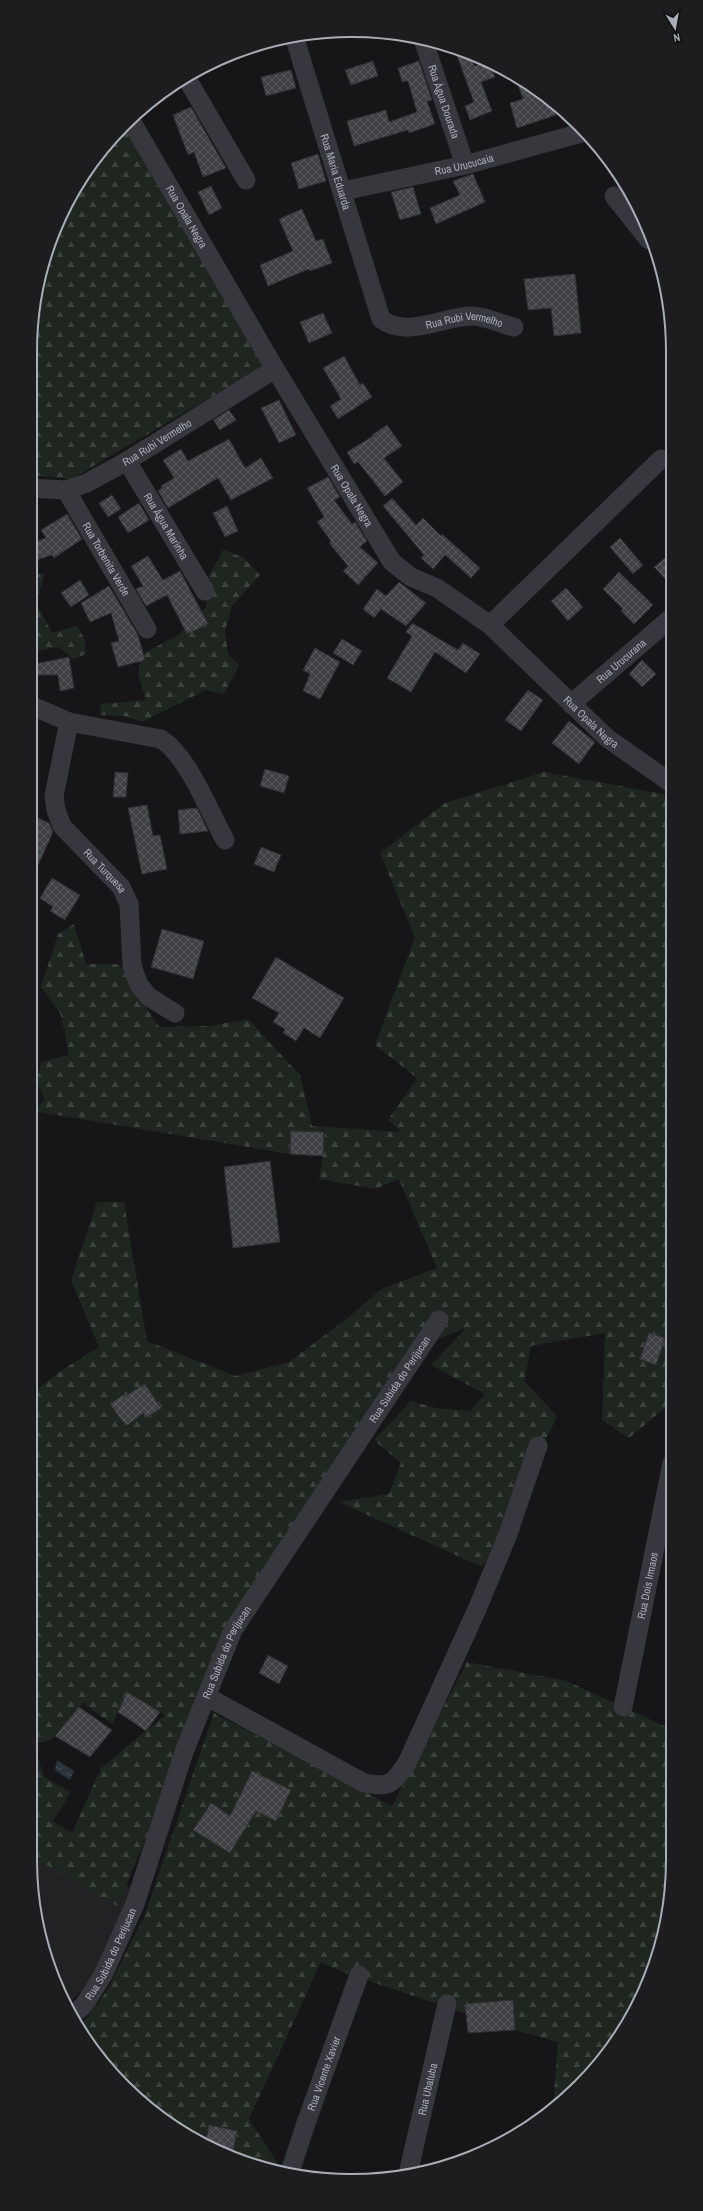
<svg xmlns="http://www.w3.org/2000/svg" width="703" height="2211" font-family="'Archivo Narrow',sans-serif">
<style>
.built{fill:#222225}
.forest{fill:url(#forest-firs);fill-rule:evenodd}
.water{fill:url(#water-ripples)}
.building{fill:url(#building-cross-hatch);stroke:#303034}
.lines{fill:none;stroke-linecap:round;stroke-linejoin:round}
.minor{stroke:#37383d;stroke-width:19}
.labels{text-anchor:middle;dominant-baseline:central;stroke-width:3;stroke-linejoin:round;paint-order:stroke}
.street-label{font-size:11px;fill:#a8adb8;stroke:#111113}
.rim{fill:none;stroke:#a8adb8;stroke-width:2}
</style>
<defs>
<pattern id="forest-firs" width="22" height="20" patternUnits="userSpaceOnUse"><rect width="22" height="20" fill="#1e261f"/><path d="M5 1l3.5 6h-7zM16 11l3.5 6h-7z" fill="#3c433d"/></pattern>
<pattern id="water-ripples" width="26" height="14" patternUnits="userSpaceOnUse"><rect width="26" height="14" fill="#2c353c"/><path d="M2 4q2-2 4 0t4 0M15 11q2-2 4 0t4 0" fill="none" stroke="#485056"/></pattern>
<pattern id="building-cross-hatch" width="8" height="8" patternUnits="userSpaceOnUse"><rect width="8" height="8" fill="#404145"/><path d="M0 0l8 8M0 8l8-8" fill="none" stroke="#595a5e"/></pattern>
</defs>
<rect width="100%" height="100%" fill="#161618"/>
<!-- built -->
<path class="built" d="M30 1842 133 1888 93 1976 68 2005 54 1982 36 1922Z"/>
<!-- forest -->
<path class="forest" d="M124 124 271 362 71 479 30 475V352L36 289 55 228 84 173Z
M223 550 243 557 260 575 232 606 225 631 228 654 239 665 224 694 206 690 142 722 125 716 100 715 101 704 146 700 138 674 141 655 178 635 206 607 209 575Z
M45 573 36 602 52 633 77 626 85 640 86 654 73 659 59 647 30 652V575Z
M544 772 663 794 671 798 672 1402 629 1438 602 1420 605 1333 531 1346 524 1381 557 1416 529 1474 508 1534 482 1567 339 1502 389 1494 401 1463 374 1440 411 1401 436 1408 470 1411 485 1394 431 1365 466 1328 407 1351 233 1630 188 1741 117 1906 30 1855V1750L34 1744 30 1741V1395L62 1370 99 1347 71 1280 97 1202H124L147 1341 236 1376 289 1362 349 1317 381 1289 437 1268 399 1179 375 1189 319 1179 323 1156 325 1131H291L290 1154 33 1111 45 1100 37 1081 41 1062 69 1055 61 1015 41 987 58 934 74 924 86 964H119L159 1027 209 1026 248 1019 300 1075 312 1126 401 1132 388 1120 417 1078 375 1045 415 937 380 853 445 803ZM128 1692 165 1715 101 1768 72 1833 53 1821 71 1792 44 1777 34 1744 51 1740 83 1703 112 1724Z
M467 1662 567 1681 673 1730V1860L667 1922 649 1982 619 2038 553 2108 558 2042 515 2030 345 1973 321 1962 249 2119 282 2170 209 2148 156 2114 110 2072 81 2026 106 1992 144 1917 214 1713 392 1806Z"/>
<!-- water -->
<path class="water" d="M57 1760 74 1771 70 1780 55 1770Z"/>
<!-- building -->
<path class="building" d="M456 53 471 57 474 66 484 63 490 65 495 77 481 82 492 111 470 120 465 106 474 102Z
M373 61 378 76 351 85 345 70Z
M419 61 432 100 427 101 435 124 409 133 408 130 354 146 347 121 386 110 389 122 417 112 408 81 402 82 398 68Z
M291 70 296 88 266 96 261 77Z
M515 76 552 104 556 115 517 128 510 103 523 99Z
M191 107 226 168 203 177 194 152 188 155 173 115Z
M318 154 326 181 299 189 291 163Z
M473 174 485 202 436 224 430 208 460 195 453 181Z
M211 186 222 208 209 215 198 192Z
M413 187 421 214 400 220 391 192Z
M302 209 316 241 323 239 332 263 310 271 309 269 268 286 260 265 293 251 279 219Z
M575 274 581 333 554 336 551 308 528 310 524 279Z
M323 313 332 333 309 343 300 322Z
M344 356 360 385 363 383 372 397 338 419 330 406 341 399 323 368Z
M279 400 296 435 279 443 261 408Z
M229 410 236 420 220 430 213 420Z
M387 425 402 446 384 458 403 482 385 496 358 462 354 464 347 452 373 436 372 435Z
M229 439 245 468 261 458 273 478 231 500 218 478 168 508 158 491 162 488 161 486 174 478 163 460 181 449 188 461Z
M328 477 340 497 334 500 352 524 355 522 367 541 360 547 378 563 358 585 343 571 348 566 329 543 331 541 317 522 324 517 307 488Z
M112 495 121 509 108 517 99 503Z
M392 498 416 525 423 518 441 536 442 534 480 568 471 578 445 555 433 569 421 558 424 555 383 506Z
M139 503 149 520 128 533 118 517Z
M227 506 238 531 225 537 213 513Z
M67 514 82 539 54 558 52 555 30 562V543L46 538 41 530Z
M620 538 643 565 633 574 610 547Z
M671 553V585L654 567Z
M148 556 163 580 180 571 208 624 187 634 167 595 146 606 136 589 143 586 131 566Z
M619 572 653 605 634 624 621 611 623 609 603 589Z
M80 580 89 595 71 607 61 593Z
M399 582 426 603 406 626 381 609 374 618 363 609 377 589 386 596Z
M109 586 138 635 145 660 118 667 111 643 119 641 111 613 90 622 81 603Z
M566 588 583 607 568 621 551 601Z
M412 623 458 650 463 643 480 654 466 673 435 652 411 692 387 678 412 636 406 632Z
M342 639 362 651 353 665 333 653Z
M315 648 340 662 320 699 303 691 310 674 303 670Z
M69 657 74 688 60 691 58 675H30V665Z
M642 660 656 674 642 687 629 674Z
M528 690 543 700 521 731 505 720Z
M569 721 595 742 579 764 552 743Z
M265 769 289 776 284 793 260 786Z
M115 772 128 773 126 797H113Z
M147 805 153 836 160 835 167 869 142 874 128 808Z
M197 808 208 831 180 834 178 810Z
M36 817 49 823 53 832 30 883V832Z
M261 847 281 855 274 872 254 864Z
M52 878 80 895 65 920 50 911 53 907 40 898Z
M162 929 204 941 193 979 151 967Z
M276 957 344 998 320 1038 304 1028 296 1041 283 1033 285 1029 273 1022 279 1013 252 998Z
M291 1131 324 1132 323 1156 290 1154Z
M270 1161 280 1242 233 1248 224 1167Z
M649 1333 665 1338 656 1365 640 1359Z
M145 1384 161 1408 146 1418 143 1413 126 1426 110 1404 123 1395 124 1397Z
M268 1655 288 1666 279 1684 259 1673Z
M127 1692 160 1712 146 1731 118 1712Z
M79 1707 112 1730 90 1757 55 1736Z
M252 1771 291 1790 276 1821 256 1811 230 1853 193 1830 211 1803 230 1816Z
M513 2000 515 2030 468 2033 465 2004Z
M209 2125 237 2131 232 2155 205 2145Z"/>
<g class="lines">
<!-- minor -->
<g class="minor">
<path id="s1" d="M294 36 381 319C407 339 444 316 472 316 485 316 501 324 514 327"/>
<path id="s2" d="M423 39 465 165"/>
<path d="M186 77 246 180"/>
<path id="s3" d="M130 119 271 362 392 562 411 577 437 588 490 625 607 738 671 783"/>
<path id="s4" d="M343 191 465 165 585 132"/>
<path d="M614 196 649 240"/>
<path id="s5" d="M127 461 205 591"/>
<path id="s6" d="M30 488 66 490 87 483 127 461 275 369"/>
<path id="s7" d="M66 490 147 629"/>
<path d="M490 625 661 459"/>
<path id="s8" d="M571 704 671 618"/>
<path d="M30 705 69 722 161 739C188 756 209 811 225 840"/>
<path id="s9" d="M69 722 54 796 56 810 62 826 121 887 129 904 132 966 139 985 149 997 175 1013"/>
<path d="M206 1696 364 1783C391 1788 392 1784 407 1763L478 1607 508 1534 538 1446"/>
<path id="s10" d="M623 1707 672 1463"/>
<path id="s11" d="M74 2014 84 2005 103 1975 135 1904 184 1752 233 1630 439 1320"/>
<path id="s12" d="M290 2172 306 2123 359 1975"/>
<path id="s13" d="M408 2174 447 2004"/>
</g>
</g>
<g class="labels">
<!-- street labels -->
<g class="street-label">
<text stroke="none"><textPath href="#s2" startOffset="66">Rua Água Dourada</textPath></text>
<text stroke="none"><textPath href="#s4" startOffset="124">Rua Urucucaia</textPath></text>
<text stroke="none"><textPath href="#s1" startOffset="142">Rua Maria Eduarda</textPath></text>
<text stroke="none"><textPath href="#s3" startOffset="113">Rua Opala Negra</textPath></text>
<text stroke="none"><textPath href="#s1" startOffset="382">Rua Rubi Vermelho</textPath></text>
<text stroke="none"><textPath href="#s6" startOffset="139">Rua Rubi Vermelho</textPath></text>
<text stroke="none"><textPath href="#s3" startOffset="437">Rua Opala Negra</textPath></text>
<text stroke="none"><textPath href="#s5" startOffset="76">Rua Água Marinha</textPath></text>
<text stroke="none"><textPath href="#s7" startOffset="80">Rua Torbenita Verde</textPath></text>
<text stroke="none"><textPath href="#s8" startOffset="66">Rua Urucurana</textPath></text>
<text stroke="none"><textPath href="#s3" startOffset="772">Rua Opala Negra</textPath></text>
<text stroke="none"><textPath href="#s9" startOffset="169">Rua Turquesa</textPath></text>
<text stroke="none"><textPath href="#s11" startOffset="719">Rua Subida do Perijucan</textPath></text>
<text stroke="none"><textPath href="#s10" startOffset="124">Rua Dois Irmaos</textPath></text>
<text stroke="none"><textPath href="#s11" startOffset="395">Rua Subida do Perijucan</textPath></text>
<text stroke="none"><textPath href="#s11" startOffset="71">Rua Subida do Perijucan</textPath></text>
<text stroke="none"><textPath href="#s12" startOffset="104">Rua Vicente Xavier</textPath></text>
<text stroke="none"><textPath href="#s13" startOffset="87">Rua Ubatuba</textPath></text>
</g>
</g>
<!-- crop -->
<path d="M0 0H703V2211H0ZM351 37H352A314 314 0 0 1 666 351V1860A314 314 0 0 1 352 2174H351A314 314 0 0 1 37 1860V351A314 314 0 0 1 351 37Z" fill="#1d1d20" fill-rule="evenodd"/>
<path class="rim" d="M351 37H352A314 314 0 0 1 666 351V1860A314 314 0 0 1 352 2174H351A314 314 0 0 1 37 1860V351A314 314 0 0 1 351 37Z"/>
<!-- north arrow -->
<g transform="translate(675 28) rotate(169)" stroke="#111113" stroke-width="3" paint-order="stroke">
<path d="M0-3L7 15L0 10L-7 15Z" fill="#a8adb8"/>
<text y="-6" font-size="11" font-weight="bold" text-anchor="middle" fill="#a8adb8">N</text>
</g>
</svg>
